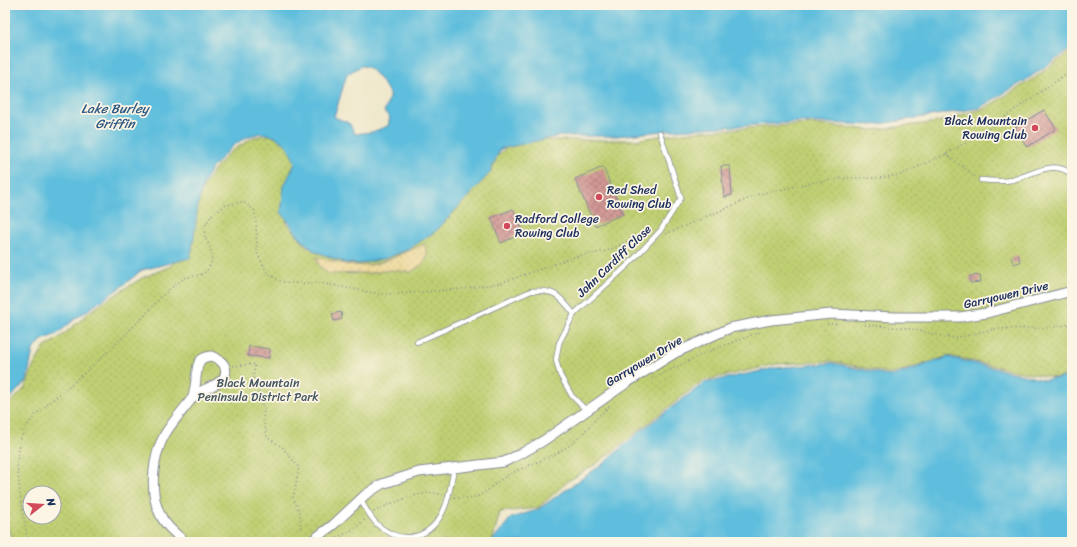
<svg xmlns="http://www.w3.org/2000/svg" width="1077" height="547" font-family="Sriracha,sans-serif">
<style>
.grass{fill:url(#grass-dots);stroke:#6d7f68;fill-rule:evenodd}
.sand{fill:url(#sand-dots);stroke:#84847e}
.water{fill:#5fbedd;stroke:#3d769e;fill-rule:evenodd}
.building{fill:url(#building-cross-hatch)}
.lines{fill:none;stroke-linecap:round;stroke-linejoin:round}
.lane-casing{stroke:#858c95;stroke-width:6}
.street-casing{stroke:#858c95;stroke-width:11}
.path{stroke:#858c95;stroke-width:1.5;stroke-dasharray:1 3;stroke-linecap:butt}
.lane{stroke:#fff;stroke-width:4.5}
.street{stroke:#fff;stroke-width:9}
.poi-dot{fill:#d1495b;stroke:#fcf5e5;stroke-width:1.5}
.labels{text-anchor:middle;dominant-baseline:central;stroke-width:3.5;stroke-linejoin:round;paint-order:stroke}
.poi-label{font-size:12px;fill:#1b2f5e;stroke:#fcf5e5;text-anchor:start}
.street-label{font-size:12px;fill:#1b2f5e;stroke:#fcf5e5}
.park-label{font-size:12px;fill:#445763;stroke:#fcf5e5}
.water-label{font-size:13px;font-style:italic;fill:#2f5a84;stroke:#fcf5e5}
</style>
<defs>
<pattern id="grass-dots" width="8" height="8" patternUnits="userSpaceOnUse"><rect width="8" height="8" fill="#bfcf72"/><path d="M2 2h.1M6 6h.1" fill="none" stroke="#a4b265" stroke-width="1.8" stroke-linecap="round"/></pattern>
<pattern id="sand-dots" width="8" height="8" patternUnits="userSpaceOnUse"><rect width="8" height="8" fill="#eeda9e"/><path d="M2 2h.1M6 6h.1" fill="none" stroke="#ccbb8a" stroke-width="1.8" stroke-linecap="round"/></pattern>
<pattern id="building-cross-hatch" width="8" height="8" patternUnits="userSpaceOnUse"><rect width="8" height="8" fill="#d39894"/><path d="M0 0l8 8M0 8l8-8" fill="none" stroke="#aa7c7c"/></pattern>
</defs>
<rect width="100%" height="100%" fill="#fcf5e5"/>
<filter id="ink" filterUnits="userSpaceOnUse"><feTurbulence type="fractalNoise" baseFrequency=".025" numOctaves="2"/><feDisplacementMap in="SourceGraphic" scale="8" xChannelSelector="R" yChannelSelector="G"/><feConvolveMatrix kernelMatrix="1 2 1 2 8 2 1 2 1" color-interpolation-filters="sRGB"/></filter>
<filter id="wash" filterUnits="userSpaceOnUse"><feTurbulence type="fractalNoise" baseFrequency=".012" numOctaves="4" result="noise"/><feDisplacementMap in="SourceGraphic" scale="16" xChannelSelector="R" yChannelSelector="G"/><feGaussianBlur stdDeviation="0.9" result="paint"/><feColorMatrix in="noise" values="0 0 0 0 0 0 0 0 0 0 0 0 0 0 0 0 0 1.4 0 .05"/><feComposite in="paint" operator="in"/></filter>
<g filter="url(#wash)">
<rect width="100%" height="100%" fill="#efe8cc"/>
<!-- grass -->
<path class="grass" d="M1072 50V375L1055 378 1016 371 949 356 892 374 831 361 776 364 702 381 596 464 568 481 538 508 500 512 492 542H12L5 518V408L25 388 34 365 44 348 63 335 92 310 118 293 142 278 171 266 182 249 199 195 212 172 230 152 254 137 274 134 286 137 300 158 284 204 287 223 306 246 336 260 369 261 492 161 509 145 538 139 548 140H635L660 136 699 131 811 124 872 130 938 122 985 108 1033 79ZM30 493H54V517H30Z"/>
<!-- sand -->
<path class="sand" d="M424 244 426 248 427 257 423 264 411 272 391 270 370 273 328 274 319 266 316 257C335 262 355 268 375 264 390 260 410 250 424 244Z"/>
<!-- water -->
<path class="water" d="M5 5H1072V48L1026 80 979 108 874 125 802 122 672 130 616 136H559L500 149 490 173 436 231 409 249 387 258 359 264 346 263 314 251 301 239 281 212 284 186 295 163C293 158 290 151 287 146 281 139 266 131 257 134 243 137 231 146 222 157 218 162 213 166 210 171 195 193 197 233 190 258L142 270 121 287 75 319 57 334 42 340 33 350 27 380 5 404ZM361 66C363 66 365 66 367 67 372 69 388 88 389 94 390 99 386 107 384 112L390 117 388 126 372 132 355 134 349 123 334 117 347 74Z
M948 357 1044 380 1072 376V542H491L511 518 537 510 604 463 639 432 704 383 775 368 832 363 892 376Z"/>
<g id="blocks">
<!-- building -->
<path class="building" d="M1044 110 1056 129 1027 147 1015 127Z
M721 166H730L732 195 724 197Z
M603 167 623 214 595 226 575 179Z
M513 209 524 233 501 243 491 218Z
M1018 255 1020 262 1013 264 1011 257Z
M980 275 981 282 970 283V276Z
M341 312 342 319 334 321 332 314Z
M249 346 270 349 269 358 248 356Z"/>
</g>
</g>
<g filter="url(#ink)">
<use href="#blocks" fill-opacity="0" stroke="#858c95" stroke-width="1"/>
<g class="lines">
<!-- lane casing -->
<g class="lane-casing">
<path id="lane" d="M981 180C991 181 1002 182 1012 180 1032 175 1055 158 1072 175
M417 342 531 291C555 289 560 296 574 314
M587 411 572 396 560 375 556 360 559 343 574 314 629 264 660 231 681 198 660 133
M360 499C365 508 371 519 379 526 405 547 433 537 445 507 450 495 451 481 454 469"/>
</g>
<!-- street casing -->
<g class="street-casing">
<path id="street" d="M211 356C217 358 221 360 224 365 231 380 215 384 206 389 201 391 197 394 193 397 194 391 196 384 196 377 198 366 196 358 211 356Z
M185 542C175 533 164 525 159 512 149 490 153 455 165 434 173 421 184 409 193 397
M310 542 333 525 365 495 382 484 419 472 504 462 522 453 543 441 628 382 675 353 730 328 771 320 831 314 894 317H960L987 313 1072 291"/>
</g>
<!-- path -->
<path class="path" d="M946 154 976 177
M666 234 759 194 815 182 846 178H878L900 175 946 154 976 137 1072 70
M827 324H837
M865 325 907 328 946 337 956 338 994 329 1047 328 1072 324
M233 366 255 364 253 377 264 410 263 418 267 437 282 447 299 468 293 498 300 513 301 529
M652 379 707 352 760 332
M454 497C461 498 468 499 475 497 487 494 493 484 503 478 526 464 555 459 576 440 588 429 597 416 610 406
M374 512C388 504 414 494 430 493 434 492 439 494 443 495
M28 542 21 502 17 463 20 440 24 431 35 415 95 364 142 318 164 294 184 278 203 274 208 269 211 264 212 258 211 250 205 237 204 229 207 222 212 215 226 205 242 202 247 204 254 210 256 220 257 253 267 272 278 280 286 283H320L380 294H395L461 289 501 283 574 257 607 251 653 229
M330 542 357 527 365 519"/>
<!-- lane -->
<use href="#lane" class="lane"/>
<!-- street -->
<use href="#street" class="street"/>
</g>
</g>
<!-- markers -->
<g class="poi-dot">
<circle cx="1035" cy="128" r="4"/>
<circle cx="599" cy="197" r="4"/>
<circle cx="507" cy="226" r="4"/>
</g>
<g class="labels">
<!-- poi labels -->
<g class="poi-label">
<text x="1027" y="121" text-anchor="end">Black Mountain<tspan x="1027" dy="14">Rowing Club</tspan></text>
<text x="607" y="190">Red Shed<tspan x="607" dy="14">Rowing Club</tspan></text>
<text x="515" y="219">Radford College<tspan x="515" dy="14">Rowing Club</tspan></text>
</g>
<!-- street labels -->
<g class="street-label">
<text transform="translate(614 261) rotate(-44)">John Cardiff Close</text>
<text transform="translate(1006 295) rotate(-13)">Garryowen Drive</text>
<text transform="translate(644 361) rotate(-31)">Garryowen Drive</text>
</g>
<!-- park labels -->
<g class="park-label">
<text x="258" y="383">Black Mountain<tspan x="258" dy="14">Peninsula District Park</tspan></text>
</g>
<!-- water labels -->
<g class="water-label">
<text x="115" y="108">Lake Burley<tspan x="115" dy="15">Griffin</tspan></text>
</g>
</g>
<!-- margin -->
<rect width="1077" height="547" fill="none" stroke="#fcf5e5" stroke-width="20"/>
<!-- north arrow -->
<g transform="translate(42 505) rotate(73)"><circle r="19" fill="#fcf5e5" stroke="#a2a6af"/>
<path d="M0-3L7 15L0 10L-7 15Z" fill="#d1495b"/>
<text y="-6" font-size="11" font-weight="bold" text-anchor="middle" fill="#1b2f5e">N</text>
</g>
</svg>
